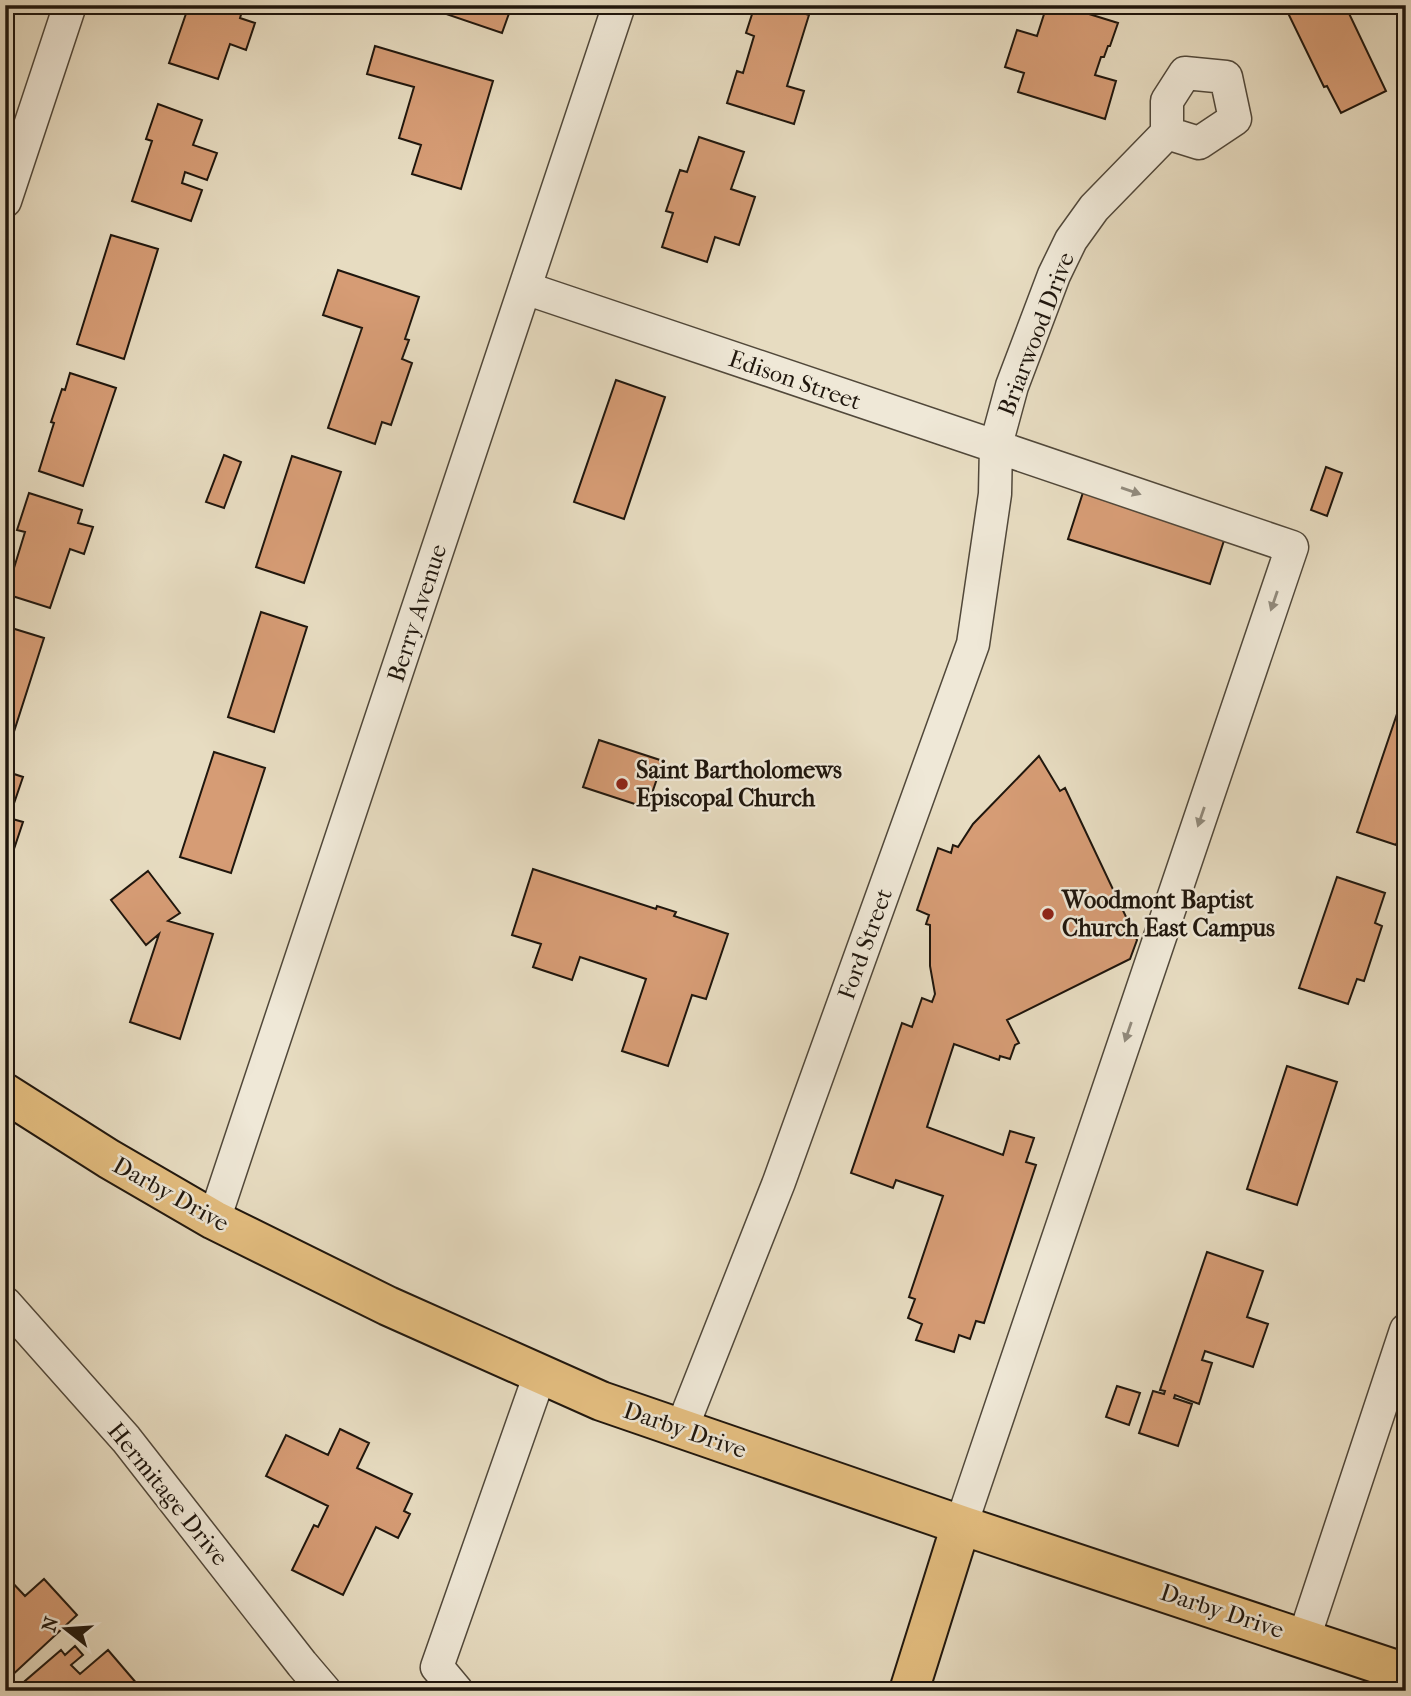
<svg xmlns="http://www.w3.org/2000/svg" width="1411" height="1696" font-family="'IM FELL French Canon',serif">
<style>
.building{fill:#d69c75;stroke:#1f160d;stroke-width:2}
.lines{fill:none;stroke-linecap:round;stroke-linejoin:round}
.minor-casing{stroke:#51483a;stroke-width:35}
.major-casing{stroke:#1f160d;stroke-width:42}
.minor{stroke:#efe8d7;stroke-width:32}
.major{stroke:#e4be80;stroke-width:38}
.oneway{fill:#918a7c}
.poi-dot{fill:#8f2418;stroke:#efe8d7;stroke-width:2.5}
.labels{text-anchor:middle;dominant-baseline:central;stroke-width:5;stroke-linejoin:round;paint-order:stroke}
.street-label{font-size:24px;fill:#1f160d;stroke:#efe8d7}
.poi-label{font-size:24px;font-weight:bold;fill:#1f160d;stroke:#efe8d7;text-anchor:start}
</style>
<rect width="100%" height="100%" fill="#e7dcc1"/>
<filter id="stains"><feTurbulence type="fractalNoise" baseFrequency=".00286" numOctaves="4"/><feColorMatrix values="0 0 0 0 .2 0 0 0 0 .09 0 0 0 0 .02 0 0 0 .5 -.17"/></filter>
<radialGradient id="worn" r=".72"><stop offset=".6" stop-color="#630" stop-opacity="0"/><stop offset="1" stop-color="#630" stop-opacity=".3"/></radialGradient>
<!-- building -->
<path class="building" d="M189 5H244L240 18 255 23 246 50 230 44 218 79 169 63Z
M450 5H512L502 33 446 14Z
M755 5H778L809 15 787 86 804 91 794 124 727 103 737 71 743 73 754 36 746 33Z
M1047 5H1060L1118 23 1110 46H1108L1104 57H1101L1095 75 1116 81 1105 119 1018 92 1024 73 1005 67 1017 30 1037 36Z
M1294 5H1345L1386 91 1341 113 1327 86 1324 87 1286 9Z
M375 46 493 81 461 189 412 174 421 145 399 138 414 87 367 74Z
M158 104 202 120 193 145 217 153 207 180 185 172 182 183 202 190 191 221 132 201 152 141 146 139Z
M699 137 744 152 731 189 755 197 739 245 715 237 707 262 662 247 673 213 666 211 680 170 687 172Z
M111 235 158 249 124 359 77 344Z
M338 270 419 297 405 339 409 340 402 359 412 363 391 425 382 422 375 444 328 428 362 328 323 315Z
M70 373 116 388 83 486 39 471 54 423 51 422 62 389 65 390Z
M616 380 665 397 624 519 574 502Z
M224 455 241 462 224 508 206 502Z
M292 456 341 472 304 583 256 567Z
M1326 467 1342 473 1327 516 1311 510Z
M1087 480 1229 525 1210 584 1068 539Z
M29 493 82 510 78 523 93 527 84 554 70 549 50 608 6 594 25 532 17 530Z
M261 612 307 627 274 732 228 717Z
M5 626 44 638 10 744 5 743Z
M1400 705 1406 707V818L1396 845 1357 832Z
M599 740 663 761 647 808 583 787Z
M214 752 265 768 231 873 180 857Z
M1039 756 1060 791 1065 788 1137 940 1130 959 1007 1020 1019 1043 1015 1045 1010 1059 1000 1056 999 1060 954 1044 927 1127 1003 1155 1010 1131 1034 1138 1026 1162 1036 1165 984 1323 976 1321 970 1339 959 1335 954 1352 916 1340 922 1324 908 1318 915 1299 909 1297 943 1196 896 1180 893 1188 851 1173 902 1023 912 1027 922 998 932 1002 935 994 930 966V925L926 924 929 915 917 910 938 848 951 853 953 845 958 847 973 824Z
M5 771 23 777 9 818 23 822 13 852 5 849Z
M533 869 656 909 657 906 676 912 674 916 728 934 706 999 692 995 668 1066 622 1051 646 979 580 957 572 980 533 967 541 944 512 935Z
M148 871 180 913 168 921 213 934 180 1039 130 1022 159 934 146 945 111 900Z
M1337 877 1385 893 1375 923 1382 926 1364 981 1357 979 1348 1004 1299 988Z
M1287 1066 1337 1082 1297 1205 1247 1189Z
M1207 1252 1263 1271 1247 1317 1268 1324 1253 1367 1205 1351 1202 1360 1212 1363 1199 1404 1175 1395 1174 1398 1192 1404 1178 1446 1139 1433 1153 1391 1164 1394 1165 1391 1160 1390Z
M1117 1386 1140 1393 1129 1425 1106 1417Z
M340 1429 369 1443 357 1468 412 1494 404 1511 410 1514 398 1538 376 1527 343 1595 292 1570 314 1525 318 1527 328 1506 266 1476 286 1435 328 1455Z
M8 1578 25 1596 44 1579 77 1615 8 1679 5 1675V1580Z
M75 1646 83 1655 71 1665 80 1674 108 1650 138 1685 131 1691H33L25 1681 61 1650 65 1655Z"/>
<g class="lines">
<!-- minor casing -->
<g class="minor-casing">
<path id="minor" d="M1185 73 1226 77 1235 119 1199 143 1167 133V101Z
M5 201 70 5
M525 288C780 375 1037 459 1292 547L961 1525
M214 1220 619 5
M5 1303 126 1439 302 1664 325 1691
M681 1430 779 1182 973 644 995 494 996 445 1012 386 1054 275 1071 240 1094 208 1167 133
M1304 1638 1406 1330
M457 1691 437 1667 540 1374"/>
</g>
<!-- major casing -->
<g class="major-casing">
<path id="major" d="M5 1093 109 1159 214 1220 388 1306 601 1401 961 1525 1406 1673
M909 1691 961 1525"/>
</g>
<!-- minor -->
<use href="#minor" class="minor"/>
<!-- major -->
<use href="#major" class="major"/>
</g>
<!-- one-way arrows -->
<defs><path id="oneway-solid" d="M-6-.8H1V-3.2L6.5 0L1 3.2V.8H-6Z" transform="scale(1.75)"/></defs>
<g class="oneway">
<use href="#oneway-solid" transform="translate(1131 491) rotate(19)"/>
<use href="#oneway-solid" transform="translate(1274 601) rotate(109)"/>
<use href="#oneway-solid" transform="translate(1201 817) rotate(109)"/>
<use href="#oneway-solid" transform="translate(1128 1032) rotate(109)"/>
</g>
<!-- markers -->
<g class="poi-dot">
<circle cx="622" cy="784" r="7"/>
<circle cx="1048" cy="914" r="7"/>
</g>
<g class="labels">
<!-- street labels -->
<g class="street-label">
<text transform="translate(1036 334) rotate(-69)">Briarwood Drive</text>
<text transform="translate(795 380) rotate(19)">Edison Street</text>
<text transform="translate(417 613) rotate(-72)">Berry Avenue</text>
<text transform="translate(865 944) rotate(-70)">Ford Street</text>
<text transform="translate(171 1194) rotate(29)">Darby Drive</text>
<text transform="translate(685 1430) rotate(19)">Darby Drive</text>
<text transform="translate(168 1494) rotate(51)">Hermitage Drive</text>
<text transform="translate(1222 1611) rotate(18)">Darby Drive</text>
</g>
<!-- poi labels -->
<g class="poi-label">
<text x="636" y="770">Saint Bartholomews<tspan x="636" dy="28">Episcopal Church</tspan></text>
<text x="1062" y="900">Woodmont Baptist<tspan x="1062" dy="28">Church East Campus</tspan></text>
</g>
</g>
<!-- margin -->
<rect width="1411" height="1696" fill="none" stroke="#e7dcc1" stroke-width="28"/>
<rect x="7" y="7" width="1397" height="1682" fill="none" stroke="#1f160d" stroke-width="3.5"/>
<rect x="14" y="14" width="1383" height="1668" fill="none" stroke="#1f160d" stroke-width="2"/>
<!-- north arrow -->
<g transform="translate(66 1629) rotate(287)" stroke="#efe8d7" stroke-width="5" paint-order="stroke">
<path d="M0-5L12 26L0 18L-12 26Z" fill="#1f160d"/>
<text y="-10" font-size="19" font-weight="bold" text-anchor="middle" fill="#1f160d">N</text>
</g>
<rect width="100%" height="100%" filter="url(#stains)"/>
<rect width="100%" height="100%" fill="url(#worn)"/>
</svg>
